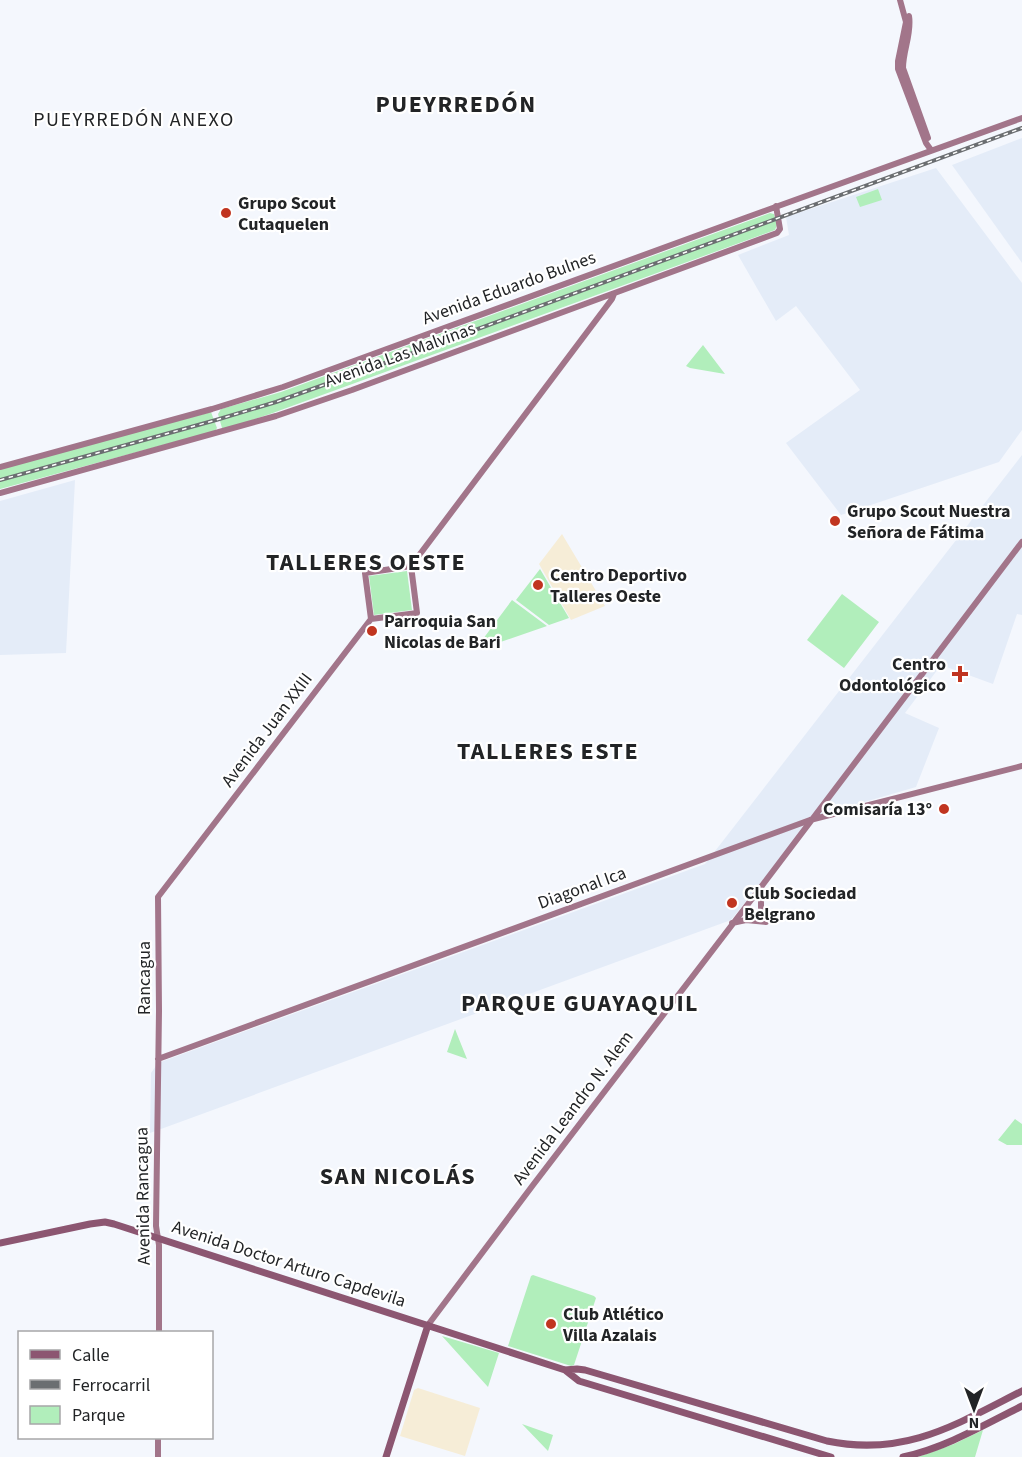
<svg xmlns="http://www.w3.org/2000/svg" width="1022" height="1457" font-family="'Source Sans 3',sans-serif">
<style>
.built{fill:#e4ecf8}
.education{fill:#f6edd7}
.green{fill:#b1eebb}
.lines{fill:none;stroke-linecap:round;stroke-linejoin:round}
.secondary{stroke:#a2758a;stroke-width:6}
.primary{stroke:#8c5671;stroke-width:7}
.rail-casing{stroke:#6b6e71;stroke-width:4}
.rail{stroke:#fff;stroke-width:1.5;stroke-dasharray:4.5;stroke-linecap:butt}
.poi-dot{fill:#c13520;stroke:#fff;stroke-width:2}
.labels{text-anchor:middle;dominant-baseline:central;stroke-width:4.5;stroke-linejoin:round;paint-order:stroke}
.poi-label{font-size:18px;font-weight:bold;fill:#222426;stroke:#fff;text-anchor:start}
.street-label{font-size:18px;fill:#222426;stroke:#fff}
.neighbourhood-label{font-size:20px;letter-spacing:1.5px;fill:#222426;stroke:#fff}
.district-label{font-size:24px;font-weight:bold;letter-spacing:1.5px;fill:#222426;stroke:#fff}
</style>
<rect width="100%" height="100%" fill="#f4f7fd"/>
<!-- built -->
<path class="built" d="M1022 138V263L952 165Z
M936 168 1022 283V430L999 462 841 515 786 443 860 390 796 306 776 321 738 255 789 235 786 217Z
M1022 455V615L1017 614 993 684 941 665 905 713 939 728 916 787 813 817 731 920 150 1133 151 1073 158 1063 705 864Z
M75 480 66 653 0 655V501Z"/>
<!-- education -->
<path class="education" d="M562 534 605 606 571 620 539 564Z
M418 1388 480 1408 465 1456 400 1436 414 1390Z"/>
<!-- green -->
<path class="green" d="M878 189 882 200 860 207 856 197Z
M770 213 774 214 777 225 775 230 270 414 225 429 222 428 218 414 221 409 281 392Z
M703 345 725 374 690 368 686 366Z
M211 412 217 428 215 431 0 489V468Z
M540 569 569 618 549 625 516 600Z
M407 571 412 610 374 615 369 576Z
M842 594 879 622 844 668 807 640Z
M512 600 547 626 480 649 477 647Z
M455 1029 467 1059 447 1052Z
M1015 1119 1022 1124V1145H1007L998 1140Z
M533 1275 594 1296 596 1298 574 1365 571 1366 508 1346 531 1276Z
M442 1336 499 1353 488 1387Z
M522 1424 553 1435 548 1451Z
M983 1430 975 1457H918L954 1444Z"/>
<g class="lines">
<!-- secondary -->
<path class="secondary" d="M900 0 906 22 898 61V69L926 143 931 150
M909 16C912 33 903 50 903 68L928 138
M0 467 212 409 283 387 745 218 1022 118
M0 493 276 416 352 390 777 233 780 229 776 206
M371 619 365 573 411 566 612 299 614 294
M761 888V907L766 922
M732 923 746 920 766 922
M158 1059 810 820 1022 766
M428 1325 533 1185 761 887 1022 542
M159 1332V1245L156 1226 159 1011 158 897 371 619 417 613 411 566
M158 1457V1438"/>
<!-- primary -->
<path class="primary" d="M0 1243 90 1224 105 1222 114 1224 565 1370 577 1369 585 1370 827 1441C905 1457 955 1425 1022 1391
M565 1370 579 1381 831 1457
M386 1457 428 1325
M903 1457C945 1448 984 1425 1022 1406"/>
<!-- rail casing -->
<g class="rail-casing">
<path id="rail" d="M0 480 216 420 276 402 410 354 1022 128"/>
</g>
<!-- rail -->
<use href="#rail" class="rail"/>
</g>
<!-- markers -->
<g class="poi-dot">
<circle cx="226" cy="213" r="6"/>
<circle cx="835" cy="521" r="6"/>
<circle cx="538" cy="585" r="6"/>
<circle cx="372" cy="631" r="6"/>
<path d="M957 665h6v6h6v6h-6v6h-6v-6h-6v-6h6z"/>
<circle cx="944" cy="809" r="6"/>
<circle cx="732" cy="903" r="6"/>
<circle cx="551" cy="1324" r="6"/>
</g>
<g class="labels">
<!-- poi labels -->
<g class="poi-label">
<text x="238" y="203">Grupo Scout<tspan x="238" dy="21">Cutaquelen</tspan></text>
<text x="847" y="511">Grupo Scout Nuestra<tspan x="847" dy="21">Señora de Fátima</tspan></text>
<text x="550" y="575">Centro Deportivo<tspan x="550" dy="21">Talleres Oeste</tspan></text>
<text x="384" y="621">Parroquia San<tspan x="384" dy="21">Nicolas de Bari</tspan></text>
<text x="946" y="664" text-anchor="end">Centro<tspan x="946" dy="21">Odontológico</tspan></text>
<text x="932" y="809" text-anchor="end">Comisaría 13°</text>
<text x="744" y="893">Club Sociedad<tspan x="744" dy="21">Belgrano</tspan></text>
<text x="563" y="1314">Club Atlético<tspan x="563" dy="21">Villa Azalais</tspan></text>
</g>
<!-- street labels -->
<g class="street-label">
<text transform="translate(509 288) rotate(-20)">Avenida Eduardo Bulnes</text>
<text transform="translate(400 355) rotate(-20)">Avenida Las Malvinas</text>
<text transform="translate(267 730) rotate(-53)">Avenida Juan XXIII</text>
<text transform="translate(582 888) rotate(-20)">Diagonal Ica</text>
<text transform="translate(144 978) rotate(-90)">Rancagua</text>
<text transform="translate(573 1108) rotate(-53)">Avenida Leandro N. Alem</text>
<text transform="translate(143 1196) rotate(-91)">Avenida Rancagua</text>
<text transform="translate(289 1264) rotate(18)">Avenida Doctor Arturo Capdevila</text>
</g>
<!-- neighbourhood labels -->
<g class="neighbourhood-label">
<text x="134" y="120">PUEYRREDÓN ANEXO</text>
</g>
<!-- district labels -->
<g class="district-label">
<text x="456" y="104">PUEYRREDÓN</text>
<text x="366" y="562">TALLERES OESTE</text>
<text x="548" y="751">TALLERES ESTE</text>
<text x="580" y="1003">PARQUE GUAYAQUIL</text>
<text x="398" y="1176">SAN NICOLÁS</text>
</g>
</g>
<!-- legend -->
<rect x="18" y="1331" width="195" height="108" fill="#ffffff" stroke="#a7a7a8" stroke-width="1.5"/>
<rect x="30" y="1350" width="30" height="9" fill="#8c5671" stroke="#a7a7a8" stroke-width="1.5"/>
<text x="72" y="1361" font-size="18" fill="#222426">Calle</text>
<rect x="30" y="1380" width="30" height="9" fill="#6b6e71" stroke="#a7a7a8" stroke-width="1.5"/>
<text x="72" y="1391" font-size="18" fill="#222426">Ferrocarril</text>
<rect x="30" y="1406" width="30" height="18" fill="#b1eebb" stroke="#a7a7a8" stroke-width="1.5"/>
<text x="72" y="1421" font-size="18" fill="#222426">Parque</text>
<!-- north arrow -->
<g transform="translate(974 1409) rotate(180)" stroke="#ffffff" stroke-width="4.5" paint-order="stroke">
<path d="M0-4.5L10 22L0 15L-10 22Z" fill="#222426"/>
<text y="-9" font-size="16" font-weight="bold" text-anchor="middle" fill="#222426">N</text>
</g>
</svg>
